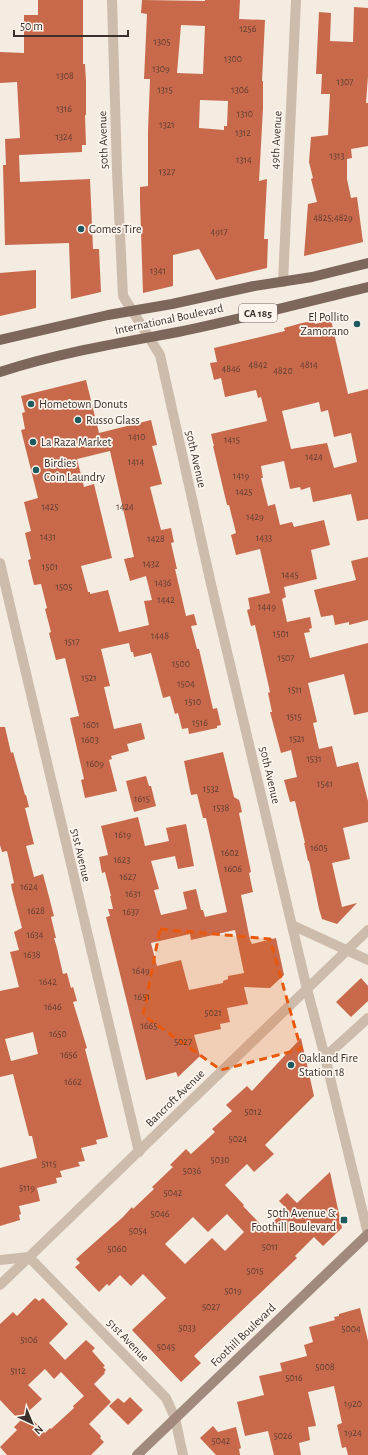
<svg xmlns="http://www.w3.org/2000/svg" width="368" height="1455" font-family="'Alegreya Sans',sans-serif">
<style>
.building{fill:#c8694b;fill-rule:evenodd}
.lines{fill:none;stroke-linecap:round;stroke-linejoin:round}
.minor{stroke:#cdbbac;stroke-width:10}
.tertiary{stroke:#cdbbac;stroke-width:10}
.secondary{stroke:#a18a7d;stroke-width:10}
.primary{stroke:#7d675c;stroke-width:10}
.marked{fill:#e8590c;fill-opacity:0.2;stroke:#e8590c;stroke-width:3;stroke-dasharray:8 5;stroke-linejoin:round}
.poi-dot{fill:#1f5a5e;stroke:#fbf5ee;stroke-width:1.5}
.labels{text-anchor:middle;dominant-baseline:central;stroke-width:3.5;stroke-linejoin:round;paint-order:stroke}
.number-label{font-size:10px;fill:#5e3e33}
.shield{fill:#fbf5ee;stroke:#756b66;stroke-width:1}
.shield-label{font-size:11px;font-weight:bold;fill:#3b302b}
.street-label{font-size:12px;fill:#3b302b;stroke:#fbf5ee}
.poi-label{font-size:12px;fill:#3b302b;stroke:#fbf5ee;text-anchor:start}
</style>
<rect width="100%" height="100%" fill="#f4ebe1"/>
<!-- building -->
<path class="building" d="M38 0H83V64H85L86 81V115H85L86 145H82V152L19 155 20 182 90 179 93 249H99L101 292 71 299 69 243 5 245 3 165H6L5 139 20 138 17 82 0 83V52L24 53V15H38Z
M142 0 205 1V0H240L239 19 265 20 262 81H263V108L259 181 267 179 264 239H268L267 268 216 280 199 249 173 255V286L143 293 140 201V187L148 186V131L150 79H144L147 14 141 13ZM181 25 205 26 203 74 177 73ZM200 100 228 101 227 126H224V130L199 128Z
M354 7 368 8V76L366 103H368V146L351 149 352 158 347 159V179L351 198 357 197 363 242 304 256 308 204 317 202 311 179 313 178 309 162 311 137 328 135 330 94H321L322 74H316L319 12 331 13 330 41 353 42Z
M36 270V308L0 316V273Z
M331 320 348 394 368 389V519L357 521 351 494 313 502 310 487 301 490 300 487 290 489 284 461 261 466 263 478H261L268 506 275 504 280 525 292 522 294 527 324 520 330 545 311 550 317 579 284 587 286 597 282 599 287 622 310 617 312 628 309 629 310 632 304 633 310 658 368 643V712L354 715 344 674 308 683 317 722 313 723 319 749 332 746 337 767 358 762 368 801V822L343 828 350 859 332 863 342 907 357 903 337 924 322 919 319 909 309 861H308L304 843H305L295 801 290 802 284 780 297 777 291 750 281 753 270 712H272L268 693 270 692 255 625 251 626 247 610 250 609 248 598 270 593 260 549 236 555 231 535 236 533 229 505H227L213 446H214L211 434 267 421 261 397 258 398 256 390 225 397 221 378 214 380 210 363 217 362 214 348 285 331 284 328 302 323 314 321 315 324ZM319 402 321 412 328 410 334 437 351 433 357 462 334 468 327 443 291 449 282 411Z
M86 380 99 433 151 420 157 445 152 446 162 484 150 487 161 530 171 528 174 542 171 543 177 569H175L186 616 194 614 197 625 191 626 197 649H199L213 709 217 708 221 725 217 726V728L189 734 188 728 182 729 178 713 175 714 170 696 163 698 151 653 134 657 133 652H131L129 643 101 649 110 686 104 687 114 729 141 723 145 739 127 744 129 751 111 756 112 759 109 760 117 791 85 798 81 780 84 779 70 718 79 716 65 658 56 660 49 633 51 632 45 609 47 608 41 584 34 585 28 560 31 559 25 533 31 531 24 502 38 498 21 430 25 429 22 413 25 412 21 396ZM110 451 134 557 124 559 130 581 146 576 152 600 144 601 149 625 119 632 108 590 90 594V592H88L81 566 112 558 94 484 84 487 77 459Z
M368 557V620L349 625V622L335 625 333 615 321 617 314 590 356 580 351 561Z
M0 727H5L11 753 13 752 25 795H26L29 807 25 808 34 844 26 846 34 877 43 874 54 916 51 917 56 938H54L57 948 63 974 67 973 71 988 73 987 77 1001 73 1002 87 1048 85 1049 108 1137 96 1140 97 1144 81 1148 85 1161 78 1162 80 1166 60 1171 62 1177 56 1178 57 1183 37 1188 40 1201 19 1206 21 1214 19 1215 20 1220 0 1226V1168L37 1158 32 1136H29L13 1074 0 1077V991L19 987 10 952 19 950 14 932 22 928 12 890 11 884 14 883 7 851 2 852 0 845ZM33 1032 38 1054 11 1061 5 1039Z
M223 752 234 797 239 800 240 803 242 812 239 813 251 872 249 873 253 892 241 895 250 940 252 944 276 938 284 975 270 988 244 987 248 1004 227 1008 230 1022 220 1024 221 1029 194 1035 200 1056 178 1077 176 1072 146 1080 106 917 110 916 108 909H113L110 896H111L105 872 102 873 99 857 108 855 101 826 138 817 145 846 169 841 166 828 186 824 194 866 178 869 175 856 151 861 159 889 154 890 161 915 187 909 183 892 196 889 201 910H203L205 917 227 912 206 818H203L197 794 191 795 184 761ZM235 930 244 973 228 976V979L223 981V983L189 990 181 960 157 966 151 943 190 934 191 940Z
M146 776 149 786H151L156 806 134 812 126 781Z
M361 978 368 986V1001L351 1017 336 1002Z
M301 1038 314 1096 265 1145 274 1154 254 1172 247 1164 225 1185 244 1205 243 1206 265 1229 287 1209 279 1201 287 1193 297 1203 330 1172 342 1228 323 1246 314 1237 295 1256 297 1258 194 1356 201 1363 181 1382 132 1330 166 1298 143 1274 131 1286 120 1275 109 1286 107 1284 99 1292 75 1267 80 1263 76 1259 123 1217 132 1207 133 1209 154 1189 152 1187 173 1167 170 1165 186 1149 191 1154 215 1132 212 1129 232 1111 226 1105 247 1086 252 1091ZM227 1214 244 1232 225 1251 212 1238 185 1264 165 1244 193 1217 208 1232Z
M35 1298 39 1301 43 1298 68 1324 49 1343 65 1360 86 1340 95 1348 92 1351 105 1366 103 1367 106 1370 104 1372 105 1373 94 1384 111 1402 89 1424 101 1436 100 1438 104 1442 91 1455H7L0 1447 17 1430 14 1427 27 1414 45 1433 50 1428 51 1429 74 1408 73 1406 84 1396 61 1372 54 1379 45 1369 28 1385 42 1399 19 1420 0 1400V1324L13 1312 17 1316Z
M360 1308 368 1341V1455H348L346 1447 342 1448 337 1425 342 1423 334 1386 308 1392 316 1426 308 1427 310 1440 299 1443 301 1455H274L268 1431 245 1436 237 1402 264 1395 259 1376 282 1371 280 1363 307 1356 304 1345 313 1342 309 1327 335 1320 334 1317 339 1316V1314Z
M130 1397 143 1410 128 1425 109 1406 118 1398 124 1403Z
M213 1426 218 1432 236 1427 241 1448 239 1449 240 1455H216L200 1438Z"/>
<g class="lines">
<!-- minor -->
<path class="minor" d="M112 0 117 171 123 296 160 355 211 584 307 989 325 1057 368 1234
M283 282 296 0
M0 563 139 1152
M292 925 368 960
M325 1057 368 1018
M0 1260 29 1257 166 1398 175 1418 183 1455"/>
<!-- tertiary -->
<path class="tertiary" d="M0 1285 368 930"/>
<!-- secondary -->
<path class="secondary" d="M137 1455 368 1234"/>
<!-- primary -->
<path class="primary" d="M0 340 108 315 172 304 254 286 312 277 368 263
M0 372C58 353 119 343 178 332 242 319 305 302 368 287"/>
</g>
<!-- marked area -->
<path class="marked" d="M160 929 270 939 301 1049 221 1070 143 1015Z"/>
<!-- markers -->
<g class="poi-dot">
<circle cx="81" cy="229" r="4"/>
<circle cx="357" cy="324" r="4"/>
<circle cx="31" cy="404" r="4"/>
<circle cx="78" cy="420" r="4"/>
<circle cx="33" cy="442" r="4"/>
<circle cx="36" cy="470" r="4"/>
<circle cx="291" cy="1065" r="4"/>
<rect x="340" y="1216" width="8" height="8" rx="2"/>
</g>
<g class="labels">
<!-- number labels -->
<g class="number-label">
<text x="248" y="29">1256</text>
<text x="162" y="42">1305</text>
<text x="233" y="59">1300</text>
<text x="161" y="69">1309</text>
<text x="65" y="76">1308</text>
<text x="345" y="82">1307</text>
<text x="165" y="90">1315</text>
<text x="240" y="90">1306</text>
<text x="64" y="109">1316</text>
<text x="245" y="114">1310</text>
<text x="167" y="125">1321</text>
<text x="243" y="133">1312</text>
<text x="64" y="137">1324</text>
<text x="337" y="156">1313</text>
<text x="244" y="160">1314</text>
<text x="167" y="172">1327</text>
<text x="333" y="218">4825;4829</text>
<text x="219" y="232">4917</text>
<text x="158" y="271">1341</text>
<text x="258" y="365">4842</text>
<text x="309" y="365">4814</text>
<text x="231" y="369">4846</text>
<text x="283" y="371">4820</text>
<text x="137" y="437">1410</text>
<text x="232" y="440">1415</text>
<text x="314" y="457">1424</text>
<text x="136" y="462">1414</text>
<text x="241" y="476">1419</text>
<text x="244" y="492">1425</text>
<text x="50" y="507">1425</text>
<text x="125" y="507">1424</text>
<text x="255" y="517">1429</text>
<text x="48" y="537">1431</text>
<text x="264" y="538">1433</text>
<text x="156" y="539">1428</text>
<text x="151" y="564">1432</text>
<text x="50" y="567">1501</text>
<text x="290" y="575">1445</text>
<text x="163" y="583">1436</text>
<text x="64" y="587">1505</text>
<text x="166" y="600">1442</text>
<text x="267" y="607">1449</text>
<text x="281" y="634">1501</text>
<text x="160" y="636">1448</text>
<text x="72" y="642">1517</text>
<text x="286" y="658">1507</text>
<text x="181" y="664">1500</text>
<text x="89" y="678">1521</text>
<text x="186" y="684">1504</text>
<text x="295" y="690">1511</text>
<text x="193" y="702">1510</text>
<text x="294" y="717">1515</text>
<text x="200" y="723">1516</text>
<text x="91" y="725">1601</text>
<text x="297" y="739">1521</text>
<text x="90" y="740">1603</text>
<text x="314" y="759">1531</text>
<text x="95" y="764">1609</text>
<text x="325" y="784">1541</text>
<text x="211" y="789">1532</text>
<text x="142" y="799">1615</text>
<text x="221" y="808">1538</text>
<text x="123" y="835">1619</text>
<text x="319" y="848">1605</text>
<text x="230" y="853">1602</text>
<text x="122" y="860">1623</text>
<text x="233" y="869">1606</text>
<text x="128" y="877">1627</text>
<text x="29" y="887">1624</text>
<text x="133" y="894">1631</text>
<text x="36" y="911">1628</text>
<text x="131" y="912">1637</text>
<text x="35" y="935">1634</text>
<text x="32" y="955">1638</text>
<text x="141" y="971">1649</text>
<text x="48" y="982">1642</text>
<text x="142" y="997">1651</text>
<text x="53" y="1007">1646</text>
<text x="213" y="1013">5021</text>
<text x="149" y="1026">1665</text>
<text x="58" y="1034">1650</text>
<text x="183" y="1042">5027</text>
<text x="69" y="1055">1656</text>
<text x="73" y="1082">1662</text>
<text x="253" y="1112">5012</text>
<text x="238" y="1139">5024</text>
<text x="220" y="1160">5030</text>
<text x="49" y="1164">5115</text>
<text x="192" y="1171">5036</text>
<text x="27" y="1188">5119</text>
<text x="173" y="1193">5042</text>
<text x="160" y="1214">5046</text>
<text x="138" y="1231">5054</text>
<text x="270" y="1247">5011</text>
<text x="117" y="1249">5060</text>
<text x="255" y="1271">5015</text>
<text x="233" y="1291">5019</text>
<text x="211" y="1307">5027</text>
<text x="187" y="1328">5033</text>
<text x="351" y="1329">5004</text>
<text x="29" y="1340">5106</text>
<text x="166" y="1347">5045</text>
<text x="325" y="1367">5008</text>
<text x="18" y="1371">5112</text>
<text x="294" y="1378">5016</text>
<text x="353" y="1404">1920</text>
<text x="353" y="1433">1924</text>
<text x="283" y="1436">5026</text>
<text x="221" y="1441">5042</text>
</g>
<!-- shield labels -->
<rect class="shield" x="239" y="304" width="38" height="18" rx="3"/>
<g class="shield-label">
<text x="258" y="313">CA 185</text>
</g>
<!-- street labels -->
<g class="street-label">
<text transform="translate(103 140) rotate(-92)">50th Avenue</text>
<text transform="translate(276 140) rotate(-87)">49th Avenue</text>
<text transform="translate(169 319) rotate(-12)">International Boulevard</text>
<text transform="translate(196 459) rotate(77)">50th Avenue</text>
<text transform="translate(270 775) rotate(77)">50th Avenue</text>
<text transform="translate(81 855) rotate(77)">51st Avenue</text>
<text transform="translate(175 1098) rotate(-44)">Bancroft Avenue</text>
<text transform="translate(243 1335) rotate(-44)">Foothill Boulevard</text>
<text transform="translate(128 1340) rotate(46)">51st Avenue</text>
</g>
<!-- poi labels -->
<g class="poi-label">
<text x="89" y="229">Gomes Tire</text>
<text x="349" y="317" text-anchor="end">El Pollito<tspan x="349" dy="14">Zamorano</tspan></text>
<text x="39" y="404">Hometown Donuts</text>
<text x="86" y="420">Russo Glass</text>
<text x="41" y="442">La Raza Market</text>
<text x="44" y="463">Birdies<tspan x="44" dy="14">Coin Laundry</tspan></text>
<text x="299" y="1058">Oakland Fire<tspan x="299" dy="14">Station 18</tspan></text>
<text x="336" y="1213" text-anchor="end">50th Avenue &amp;<tspan x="336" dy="14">Foothill Boulevard</tspan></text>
</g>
</g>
<!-- north arrow -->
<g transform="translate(32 1423) rotate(136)" stroke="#fbf5ee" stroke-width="3" paint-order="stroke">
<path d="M0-3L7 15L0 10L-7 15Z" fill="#3b302b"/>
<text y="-6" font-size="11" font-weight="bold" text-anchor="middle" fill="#3b302b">N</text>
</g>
<!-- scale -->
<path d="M14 30v6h114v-6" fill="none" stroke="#3b302b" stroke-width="2"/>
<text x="20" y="30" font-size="12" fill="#3b302b" stroke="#fbf5ee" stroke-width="3" paint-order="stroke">50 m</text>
</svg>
